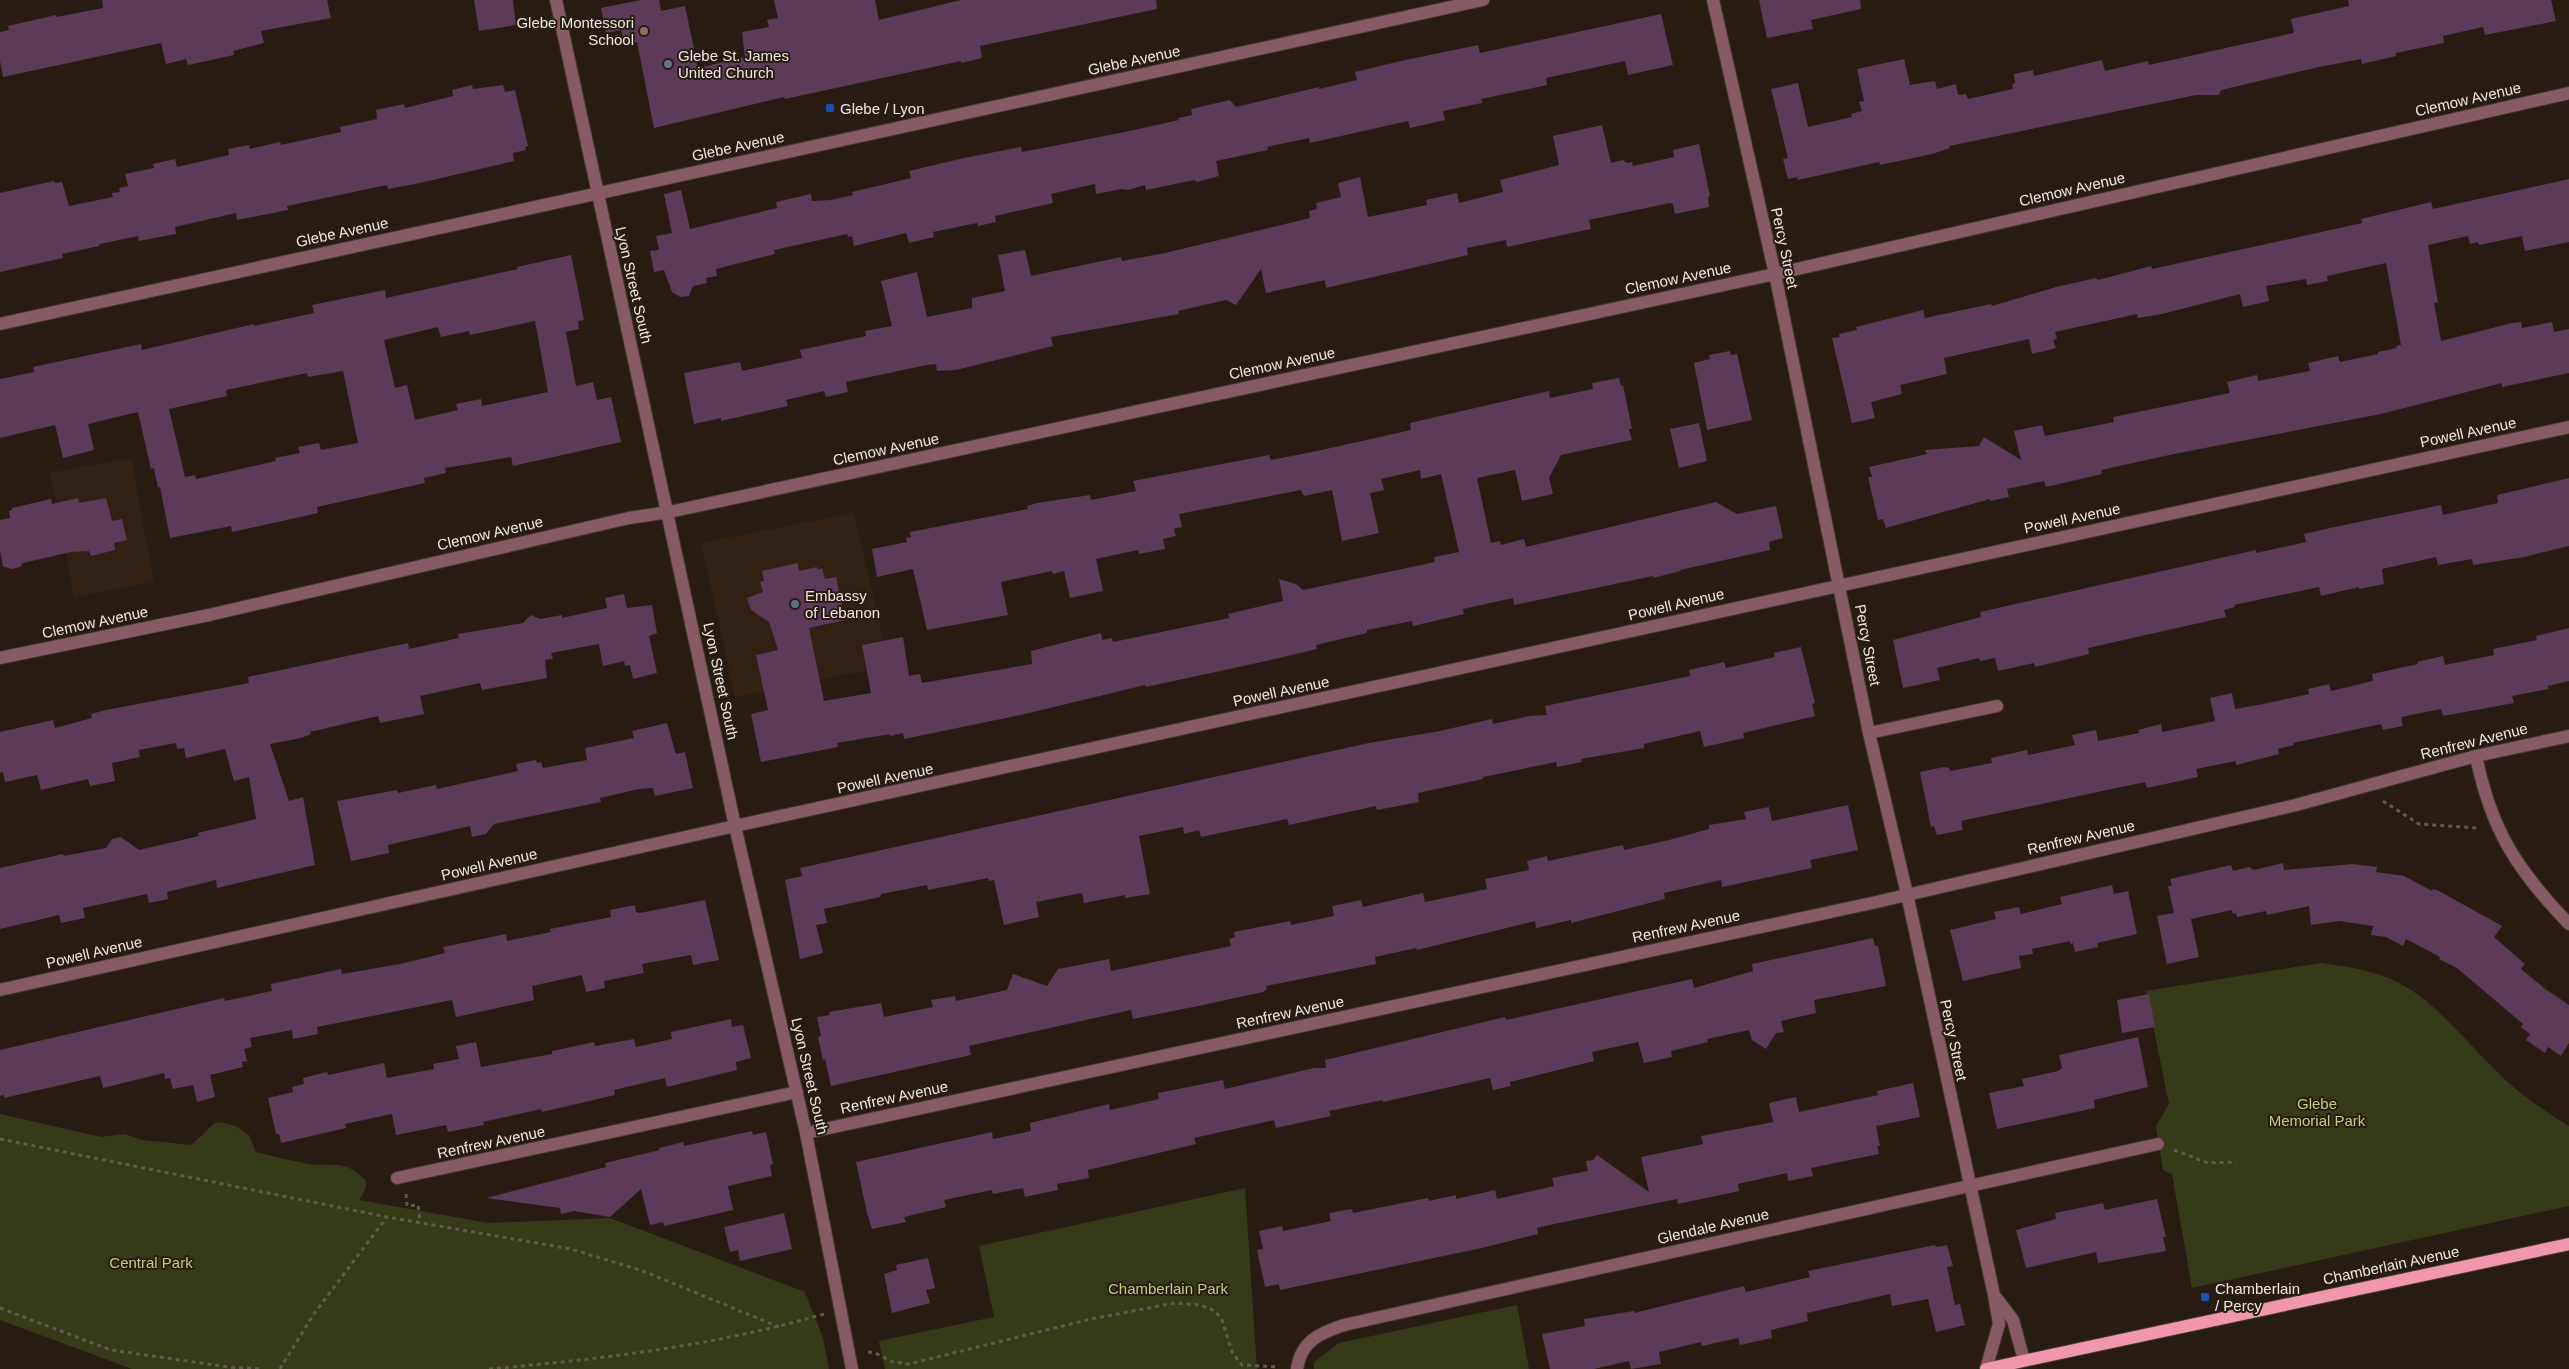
<svg xmlns="http://www.w3.org/2000/svg" width="2569" height="1369" font-family="Arial,sans-serif">
<style>
.built{fill:#322012}
.green{fill:#353b19}
.building{fill:#5d395a;fill-rule:evenodd}
.lines{fill:none;stroke-linecap:round;stroke-linejoin:round}
.service-casing{stroke:#44382f;stroke-width:14}
.minor-casing{stroke:#44382f;stroke-width:14}
.primary-casing{stroke:#44382f;stroke-width:14}
.path{stroke:#645950;stroke-width:3;stroke-dasharray:4 4;stroke-linecap:butt}
.service{stroke:#865b65;stroke-width:12}
.minor{stroke:#865b65;stroke-width:12}
.primary{stroke:#f197ad;stroke-width:12}
.education-dot{fill:#8d6e63;stroke:#281c12;stroke-width:2}
.worship-dot{fill:#6b7280;stroke:#281c12;stroke-width:2}
.transit-dot{fill:#1a4fb4;stroke:#281c12;stroke-width:2}
.service-dot{fill:#5c6f8a;stroke:#281c12;stroke-width:2}
.labels{text-anchor:middle;dominant-baseline:central;stroke-width:4;stroke-linejoin:round;paint-order:stroke}
.poi-label{font-size:15px;fill:#f0e7e1;stroke:#281c12;text-anchor:start}
.street-label{font-size:15px;fill:#f0e7e1;stroke:#281c12}
.park-label{font-size:15px;fill:#c0ce83;stroke:#281c12}
</style>
<rect width="100%" height="100%" fill="#281c12"/>
<!-- built -->
<path class="built" d="M131 458 154 582 74 597 50 473Z
M854 513 889 666 735 697 701 543Z"/>
<!-- green -->
<path class="green" d="M2321 963C2351 967 2383 972 2408 988 2444 1011 2469 1045 2499 1074 2520 1094 2544 1111 2569 1126V1206L2192 1288 2172 1174 2163 1170 2156 1126 2169 1104 2146 991Z
M0 1114 101 1137 124 1134 142 1140 191 1145 215 1123 221 1122 235 1126 249 1135 256 1152C273 1156 291 1161 309 1164 334 1167 347 1159 366 1181V1188L359 1200 488 1223 610 1218 805 1292 823 1338 829 1369H132L0 1320Z
M1245 1188 1257 1369H885L879 1341 994 1317 979 1246Z
M1517 1305 1529 1369H1314V1362L1339 1343Z"/>
<!-- building -->
<path class="building" d="M102 0H327L331 18 261 31 264 43 233 51 234 55 188 65 186 59 166 64 161 43 3 77 0 61V32L9 30 8 26 56 15V17L103 8Z
M474 0H513L516 25 479 31Z
M641 0H659L661 11 685 6 698 68 745 57 742 32 769 27 767 20 778 18 774 0H875L879 20 961 0H1156L1157 9 980 46 982 58 961 63V61L785 99 784 97 654 128 637 42 624 44 621 30 606 33 601 8Z
M1759 0H1860L1861 9 1811 20 1813 29 1767 38Z
M2348 0H2551L2556 21 2485 35 2483 27 2443 36 2444 43 2396 53V56L2362 64 2361 59 2319 67 2221 90 2219 95H2196L1949 146 1950 148 1932 154 1880 165 1879 162 1798 180 1797 177 1788 179 1783 159 1788 158 1771 89 1798 83 1808 127 1852 117 1851 114 1862 111 1859 102 1864 101 1857 69 1904 59 1910 85 1935 81 1937 89 1956 84 1958 95 1966 94 1968 99 2013 89 2012 84 2015 83 2014 74 2033 70 2034 76 2102 60 2105 71 2148 61 2149 65 2294 33 2291 19 2349 6Z
M1661 14 1673 65 1628 75 1625 61 1546 78 1547 85 1481 99 1482 103 1443 111 1445 120 1410 128 1408 121 1310 143 1309 138 1267 147 1268 150 1216 161 1219 176 1197 182 1194 180 1146 190 1145 185 1128 190 1122 189 1096 194 1095 184 1051 194 1053 203 995 216 996 222 978 226 977 223 933 232 934 237 909 243 906 233 854 246 852 236 848 237 847 234 774 250 775 254 716 269 717 276 706 278 707 283 693 286 689 296 680 297 672 292 664 270 654 272 650 251 659 250 656 236 672 233 664 194 681 190 690 229 777 208 776 202 811 194 812 201 831 200 853 195 852 192 911 178 909 171 964 158 1021 147 1022 152 1125 132 1179 120 1178 118 1192 115 1191 109 1230 100 1236 107 1319 87V89L1357 80 1355 72 1401 61 1478 45 1480 53Z
M472 85 473 89 503 85 505 92 515 90 528 146 525 147 526 150 513 153 514 161 420 183 388 189 387 185 287 206 288 210 237 220 236 213 175 227 176 234 139 241 138 236 100 244 99 246 62 254 63 258 0 272V193L54 181 55 183 62 182 69 206 113 197 112 193 120 192 119 188 128 186 125 174 154 168 153 164 175 159 177 167 229 155 228 149 249 145 250 149 280 142 281 145 341 132 340 127 377 119 376 110 404 104 405 108 453 96 452 90Z
M1602 125 1611 163 1623 160 1627 163 1632 162 1633 166 1674 157 1673 150 1699 144 1710 196 1708 197 1709 207 1675 214 1673 204 1670 203 1589 220 1591 229 1507 247 1506 240 1467 248 1468 255 1326 288 1325 280 1266 293 1261 269 1236 305 1226 300 1178 311 1179 314 1051 337 1053 346 956 370 937 371 936 364 927 365 846 382 848 392 826 397 824 391 786 400 788 406 721 421V418L694 424 684 373 740 362 742 371 802 358 800 350 866 336 865 331 892 326 881 281 917 272 927 317 972 308V298L1005 291 998 255 1025 250 1031 276 1121 257 1122 261 1165 253 1310 218 1309 211 1317 209 1316 203 1341 197 1338 183 1360 177 1368 217 1427 205 1426 200 1457 193 1459 203 1503 192 1500 180 1559 165 1553 136Z
M2569 179V242L2525 251 2522 236 2479 245 2478 242 2470 244 2468 236 2428 245 2438 302 2434 303 2441 341 2512 323 2521 322 2522 328 2552 322 2554 332 2569 329V373L2502 387V383L2381 414 2174 454 2101 470 2102 474 2046 487 2044 481 2007 489 2009 497 1990 501V499L1886 528 1883 519 1878 520 1868 477H1872L1869 467 1927 454 1925 450 1979 446 1984 437 2021 460 2014 431 2042 425 2045 436 2114 422 2113 417 2230 393 2227 382 2257 375 2258 381 2310 371 2308 363 2338 356 2340 362 2378 354V352L2397 348 2396 346 2401 345 2386 263 2327 276 2328 281 2307 285 2306 279 2266 286 2269 301 2243 307 2240 294 2162 314 2138 318 2137 314 2055 332 2057 339 2053 340 2056 348 2032 354 2029 339 1944 358 1947 374 1900 385 1902 394 1871 402 1875 418 1852 423 1832 338 1840 337 1839 334 1857 330 1856 327 1923 310 1925 318 1991 304 1992 306 2056 287 2096 278 2098 280 2151 266 2152 269 2362 223 2361 219 2431 202 2433 209Z
M571 255 584 320 578 321 579 329 566 332 576 386 593 382 597 400 611 397 621 442 513 466 511 457 445 468 446 473 424 478 425 483 317 507 318 513 232 532 231 526 170 538 160 487 158 488 154 468 151 469 138 412 88 424 94 450 63 458 55 425 0 438V379L34 372 33 367 141 344 142 350 254 324V326L314 313 312 305 385 290 386 298 518 269 517 267ZM535 321 548 392 482 406 481 399 456 404 458 410 415 420 407 385 395 388 384 340 438 327 441 337 469 331 470 335ZM343 371 358 443 321 450 319 443 298 447 300 453 275 458 276 461 196 479 195 475 185 477 169 409 227 396 226 390 307 373 308 377Z
M1730 351 1731 355 1737 354 1752 420 1707 430 1694 363 1710 359 1709 355Z
M1619 378 1621 386 1623 385 1632 429H1629L1632 440 1561 455 1549 478 1553 494 1522 501 1515 470 1477 478 1491 543 1500 541 1501 545 1524 539 1526 547 1716 502 1737 514 1776 506 1783 538 1769 542 1770 550 1680 570 1681 571 1653 578V576L1514 605 1513 598 1463 609 1464 614 1413 626 1412 621 1367 630V633L1316 645 1317 649 1275 659 1146 687 1145 685 1021 715 904 739 903 733 890 736V734L837 743 838 747 761 762 751 714 768 710 756 655 778 650 769 622 751 610 747 598 763 592 760 582 764 581 762 571 798 563 799 571 817 567 818 570 822 568 825 579 836 577 845 620 809 628 824 701 871 693 862 645 903 637 909 676 920 674 922 683 1032 664 1031 651 1101 633 1102 640 1112 638 1113 642 1229 618 1228 614 1283 601 1279 579 1296 584 1303 590 1435 562 1434 557 1459 552 1441 474 1421 479 1420 470 1381 479 1384 490 1370 493 1379 533 1342 541 1332 490 1304 496 1301 490 1179 514 1182 527 1174 529 1176 536 1163 539 1165 549 1139 554 1138 550 1096 559 1103 591 1070 598 1064 571 1053 574 1052 571 1001 582 1008 615 927 630 913 569 877 577 872 549 907 542 906 538 911 537 910 532 1028 509 1027 506 1037 503 1090 495 1091 500 1136 491 1133 481 1269 455 1271 460 1317 451 1411 430 1410 423 1549 391 1550 398 1593 389 1592 383Z
M1699 423 1707 461 1679 468 1670 429Z
M2569 478V546L2524 557 2473 565 2472 559 2438 565 2436 557 2382 569 2384 584 2359 589V587L2321 596 2319 587 2234 605 2235 607 2224 610 2226 617 2088 648 2089 654 2035 667 2034 663 1998 671 1995 658 1980 661 1979 658 1937 668 1940 680 1903 688 1893 640 1981 617 1980 612 2256 550V553L2306 542 2304 534 2330 528 2441 505 2443 515 2498 503 2497 495Z
M78 498 79 503 106 498 112 521 122 519 127 540 114 543 115 550 91 556 89 551 71 552 23 563 20 567 11 569 3 566 0 551V520L10 518 9 511 12 510V508L51 499 52 504Z
M624 594 627 608 652 605 657 633 649 636 657 673 633 679 630 665 625 666 624 661 603 666 599 644 551 653 553 659 545 660 547 678 482 690 480 683 420 696 424 714 380 723 378 716 310 732 311 734 301 738 270 744 289 801 303 797 315 865 217 888 216 880 167 892 168 899 149 903 147 894 83 908 85 918 61 923 59 915 0 929V868L63 854 64 856 106 848 112 839 121 837 139 850 199 836 198 833 256 819 249 777 234 781 225 749 186 758 184 748 177 749 176 743 139 750 140 757 112 763 115 781 90 786 88 779 41 790 37 775 5 782 3 772 0 773V732L53 720 55 728 92 718 91 714 106 710 249 683 248 677 408 643 409 649 459 638 458 634 523 623 531 615 540 619 562 615V618L607 608 605 598Z
M2569 628V681L2548 686V689L2512 696 2514 703 2443 716 2441 709 2401 717 2403 726 2383 730 2381 724 2293 743 2294 745 2278 749 2279 754 2236 765V761L2196 769 2198 777 2147 788 2145 782 1961 821 1963 830 1937 835 1934 826 1931 827 1920 772 1944 767 1949 768 1950 771 1992 763 1991 758 2027 750 2028 755 2075 745 2072 735 2096 730 2098 741 2139 733 2138 730 2161 724 2162 732 2215 721 2210 698 2232 693 2235 709 2263 704 2309 694 2308 689 2329 684 2331 691 2373 681 2372 674 2418 664 2417 662 2443 656 2445 665 2494 655 2493 649 2537 640 2536 636Z
M1801 647 1815 703 1812 704 1815 716 1743 733 1744 738 1704 747 1700 731 1644 744V748L1581 759 1582 762 1557 767 1556 762 1483 777V779L1418 793 1419 802 1377 810 1376 806 1289 825 1287 819 1201 837 1199 830 1184 834 1183 827 1139 836 1150 894 1125 898V895L1084 903 1082 893 1036 902 1039 917 1004 925 994 880 989 881 988 878 928 890 927 885 881 894 880 897 824 909 827 923 816 925 823 953 800 959 785 880 802 876 800 868 1369 743 1440 731 1492 719 1493 724 1529 716 1547 715 1545 706 1690 676 1689 670 1724 662 1726 668 1775 657 1774 653Z
M667 723 676 754 685 752 693 788 655 796 653 788 639 789 600 798 601 802 494 824 486 834 472 837 470 826 388 845 389 853 351 861 337 801 397 790 398 793 436 785 437 789 518 771 516 764 536 760 537 763 541 762 543 768 587 760 585 748 634 738 632 731Z
M1848 805 1858 850 1810 860 1812 868 1722 887 1721 880 1664 893 1665 899 1571 923V920L1536 928 1535 921 1417 950 1416 948 1375 957 1376 964 1266 986 1267 989 1263 992 1203 1005 1133 1019 1131 1010 969 1046 971 1055 831 1086 825 1059 823 1060 818 1037 821 1036 817 1017 830 1015 829 1012 881 1003 884 1017 933 1007 931 1000 955 996 956 1001 1007 990 1013 974 1047 986 1058 969 1109 959 1111 971 1231 946 1229 939 1235 937 1234 932 1290 921 1291 925 1334 916 1332 906 1361 900 1363 907 1423 893 1425 902 1487 889 1485 879 1529 870 1527 861 1547 856 1548 861 1623 845 1624 850 1669 840 1709 829V825L1746 819 1744 812 1769 807 1772 821Z
M2283 863 2284 870 2353 864 2377 867 2376 872 2404 876 2432 891 2433 889 2439 891 2502 926 2494 937 2525 964 2521 969 2544 988 2569 1005V1043L2561 1056 2548 1047 2545 1053 2526 1040 2530 1034 2521 1027 2523 1024 2457 968 2439 959 2440 957 2406 939 2403 946 2386 937 2371 935 2373 926 2339 921 2311 925 2309 906 2267 915 2266 911 2237 917 2236 913 2233 914 2232 910 2191 919 2199 957 2167 964 2157 916 2174 913 2168 886H2172L2170 879 2231 865 2233 871 2249 867 2254 870Z
M2112 885 2114 894 2128 891 2137 934 2097 943 2098 947 2075 952 2073 943 2070 944V941L2032 949 2033 954 2019 956 2021 968 1963 981 1950 930 1996 919 1994 912 2019 907 2021 914 2062 904 2060 897Z
M705 900 719 960 693 965 691 955 642 964 644 973 604 981 605 988 586 992 582 975 532 986 534 1000 456 1017 452 1000 317 1027 318 1034 293 1039 292 1030 250 1038 252 1047 244 1049 247 1061 242 1062 243 1067 210 1075 215 1097 197 1102 193 1085 173 1089 170 1078 165 1079 164 1073 103 1088 100 1076 4 1098V1095L0 1096V1050L224 998 225 1001 272 991 271 984 341 969 342 974 400 964 445 953 443 947 506 934 507 941 551 932 550 929 611 917 610 910 635 905 636 912 640 913Z
M1873 938 1875 946H1878L1886 986 1814 1000 1816 1013 1781 1021 1784 1032 1776 1033 1766 1049 1752 1040 1749 1030 1707 1039 1708 1042 1671 1051 1672 1057 1644 1063 1638 1042 1592 1052 1594 1061 1510 1082 1511 1086 1493 1090 1490 1078 1383 1102V1100L1329 1111 1331 1116 1276 1128 1274 1120 1194 1138 1196 1144 1088 1170 1089 1178 1057 1184 1058 1190 1025 1197 1023 1188 993 1194 992 1190 944 1200 946 1207 904 1217 906 1222 872 1229 867 1213 856 1162 992 1132 993 1139 1031 1131 1030 1123 1109 1104 1110 1110 1159 1099 1158 1093 1223 1080 1225 1089 1314 1068H1326L1325 1060 1505 1017 1506 1020 1692 979 1694 988 1753 971 1752 964Z
M2149 994 2155 1027 2122 1033 2117 1000Z
M731 1019 732 1027 743 1025 751 1058 736 1062 737 1070 667 1087 665 1078 614 1090 615 1095 568 1106 542 1112 541 1109 483 1122 484 1125 448 1132 446 1125 396 1135 392 1114 345 1124 346 1128 281 1143 279 1134H276L268 1098 293 1092 292 1087 304 1084 303 1078 327 1072 328 1075 384 1063 387 1078 434 1069 433 1064 459 1059 456 1046 476 1042 481 1067 552 1054V1051L594 1042 595 1046 634 1039 636 1047 672 1039 671 1032Z
M2138 1037 2148 1087 2094 1100 2095 1108 1997 1129 1989 1093 2024 1086 2022 1079 2058 1071 2062 1068 2059 1055Z
M1913 1083 1920 1117 1876 1126 1880 1146H1877L1879 1154 1811 1168 1813 1176 1788 1181 1787 1173 1738 1184 1739 1191 1678 1204 1677 1199 1554 1224 1537 1228 1538 1234 1482 1248 1280 1290 1279 1284 1265 1287 1257 1250 1263 1249 1259 1231 1282 1226 1283 1231 1331 1221 1329 1213 1352 1209 1353 1213 1428 1198 1429 1201 1456 1195V1199L1495 1190 1497 1199 1554 1186 1552 1178 1588 1171 1586 1161 1593 1160 1597 1155 1649 1192 1641 1157 1703 1144 1701 1136 1773 1122 1769 1103 1796 1097 1799 1112 1878 1095 1877 1091Z
M752 1131 753 1135 766 1132 773 1164 770 1165 772 1176 728 1186 733 1210 664 1226 663 1222 650 1225 641 1189 610 1217 574 1211 561 1214 560 1208 486 1198 606 1167 605 1163 660 1150 659 1148 683 1142 684 1146Z
M2157 1199 2166 1237H2163L2166 1251 2098 1263 2096 1252 2026 1268 2016 1230 2056 1219 2055 1213 2103 1203 2105 1210Z
M784 1213 792 1249 740 1261 738 1250 730 1252 724 1227Z
M1935 1245 1936 1247 1947 1245 1953 1266 1947 1267 1955 1305 1960 1304 1965 1325 1936 1332 1928 1299 1892 1306 1890 1294 1807 1313 1808 1321 1771 1330 1772 1338 1740 1345 1738 1338 1702 1346 1701 1342 1659 1352 1661 1364 1631 1369 1629 1361 1594 1369H1550L1542 1334 1585 1326 1584 1319 1634 1311V1313L1744 1286 1746 1292 1810 1277 1808 1271Z
M928 1258 935 1288 926 1290 930 1303 892 1313 884 1274 897 1270 896 1265Z"/>
<g class="lines">
<!-- service casing -->
<g class="service-casing">
<path id="service" d="M1869 733 1997 706"/>
</g>
<!-- minor casing -->
<g class="minor-casing">
<path id="minor" d="M556 0 735 826 806 1133 852 1369
M1713 0 1775 274 1869 733 1907 894 1994 1295 1999 1324 1986 1369
M0 324 1483 0
M0 658 209 615 629 518 669 512 1775 274 2569 93
M2476 756C2491 830 2517 870 2569 924
M0 990 735 826 2569 427
M806 1133 1872 903 2296 805 2476 756 2569 736
M397 1178 797 1092
M1994 1295 2013 1320 2024 1360
M1297 1369C1301 1341 1320 1333 1344 1325L2158 1144"/>
</g>
<!-- primary casing -->
<g class="primary-casing">
<path id="primary" d="M1986 1369 2569 1244"/>
</g>
<!-- path -->
<path class="path" d="M2383 801 2419 824 2477 828
M0 1139 387 1217 571 1249 643 1271 779 1327
M2174 1150 2208 1163 2236 1162
M406 1194 407 1206 418 1205 420 1221
M0 1308 111 1350 228 1367 262 1369
M868 1352 875 1353 893 1362 909 1364 1091 1319 1175 1303 1200 1305 1215 1311 1222 1320 1232 1352 1242 1365 1279 1367
M280 1369 313 1315 387 1217
M489 1369C602 1359 714 1346 824 1314"/>
<!-- service -->
<use href="#service" class="service"/>
<!-- minor -->
<use href="#minor" class="minor"/>
<!-- primary -->
<use href="#primary" class="primary"/>
</g>
<!-- markers -->
<circle class="education-dot" cx="644" cy="31" r="5"/>
<circle class="worship-dot" cx="668" cy="64" r="5"/>
<g class="transit-dot">
<rect x="825" y="103" width="10" height="10" rx="2.5"/>
<rect x="2200" y="1292" width="10" height="10" rx="2.5"/>
</g>
<circle class="service-dot" cx="795" cy="604" r="5"/>
<g class="labels">
<!-- poi labels -->
<g class="poi-label">
<text x="634" y="22" text-anchor="end">Glebe Montessori<tspan x="634" dy="17">School</tspan></text>
<text x="678" y="55">Glebe St. James<tspan x="678" dy="17">United Church</tspan></text>
<text x="840" y="108">Glebe / Lyon</text>
<text x="805" y="595">Embassy<tspan x="805" dy="17">of Lebanon</tspan></text>
<text x="2215" y="1288">Chamberlain<tspan x="2215" dy="17">/ Percy</tspan></text>
</g>
<!-- street labels -->
<g class="street-label">
<text transform="translate(1134 60) rotate(-12)">Glebe Avenue</text>
<text transform="translate(2468 99) rotate(-13)">Clemow Avenue</text>
<text transform="translate(738 146) rotate(-12)">Glebe Avenue</text>
<text transform="translate(2072 189) rotate(-13)">Clemow Avenue</text>
<text transform="translate(342 232) rotate(-12)">Glebe Avenue</text>
<text transform="translate(1785 248) rotate(78)">Percy Street</text>
<text transform="translate(1678 278) rotate(-12)">Clemow Avenue</text>
<text transform="translate(634 285) rotate(77)">Lyon Street South</text>
<text transform="translate(1282 363) rotate(-12)">Clemow Avenue</text>
<text transform="translate(2468 432) rotate(-12)">Powell Avenue</text>
<text transform="translate(886 449) rotate(-12)">Clemow Avenue</text>
<text transform="translate(2072 518) rotate(-12)">Powell Avenue</text>
<text transform="translate(490 533) rotate(-13)">Clemow Avenue</text>
<text transform="translate(1676 604) rotate(-13)">Powell Avenue</text>
<text transform="translate(95 622) rotate(-12)">Clemow Avenue</text>
<text transform="translate(1868 645) rotate(79)">Percy Street</text>
<text transform="translate(721 681) rotate(78)">Lyon Street South</text>
<text transform="translate(1281 691) rotate(-12)">Powell Avenue</text>
<text transform="translate(2474 741) rotate(-14)">Renfrew Avenue</text>
<text transform="translate(885 778) rotate(-12)">Powell Avenue</text>
<text transform="translate(2081 837) rotate(-13)">Renfrew Avenue</text>
<text transform="translate(489 864) rotate(-13)">Powell Avenue</text>
<text transform="translate(1686 926) rotate(-12)">Renfrew Avenue</text>
<text transform="translate(94 952) rotate(-13)">Powell Avenue</text>
<text transform="translate(1290 1012) rotate(-12)">Renfrew Avenue</text>
<text transform="translate(1954 1040) rotate(78)">Percy Street</text>
<text transform="translate(810 1076) rotate(77)">Lyon Street South</text>
<text transform="translate(894 1097) rotate(-12)">Renfrew Avenue</text>
<text transform="translate(491 1142) rotate(-12)">Renfrew Avenue</text>
<text transform="translate(1713 1226) rotate(-13)">Glendale Avenue</text>
<text transform="translate(2391 1265) rotate(-12)">Chamberlain Avenue</text>
</g>
<!-- park labels -->
<g class="park-label">
<text x="2317" y="1103">Glebe<tspan x="2317" dy="17">Memorial Park</tspan></text>
<text x="151" y="1262">Central Park</text>
<text x="1168" y="1288">Chamberlain Park</text>
</g>
</g>
</svg>
